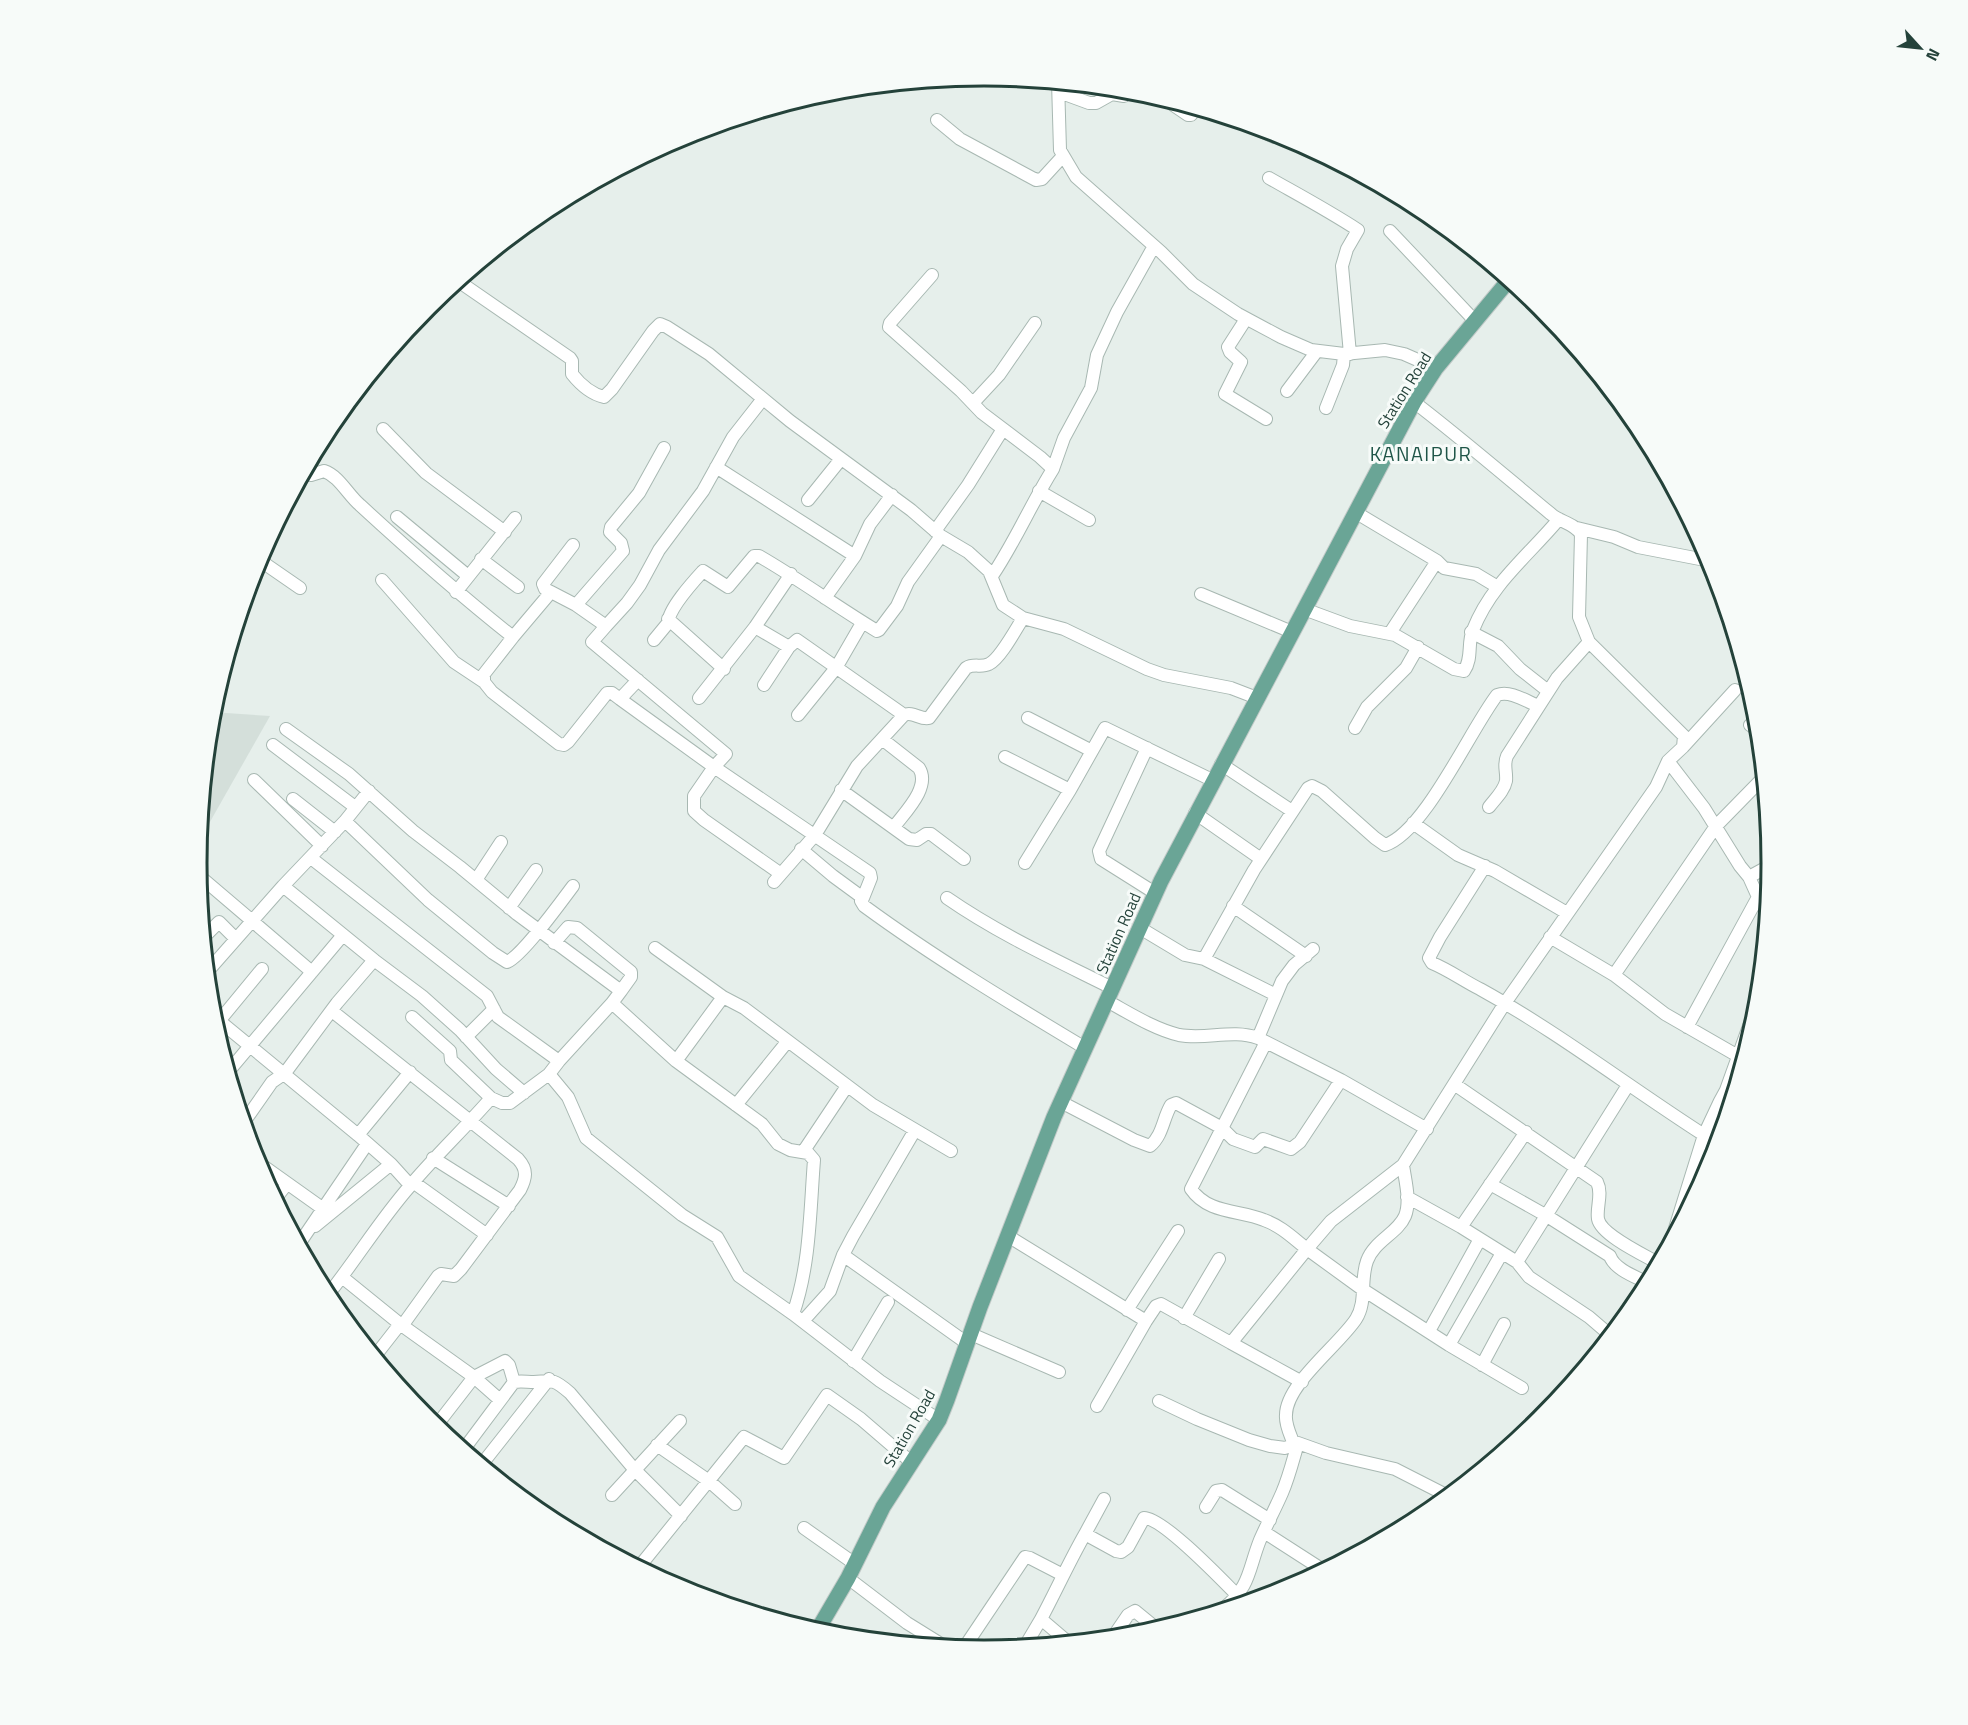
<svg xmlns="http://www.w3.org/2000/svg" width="1968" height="1725" font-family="'Titillium Web',sans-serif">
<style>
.built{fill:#d4dfda}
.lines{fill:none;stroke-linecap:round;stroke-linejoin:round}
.minor-casing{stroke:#a8b8b2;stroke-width:14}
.major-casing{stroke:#c2cac8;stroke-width:17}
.minor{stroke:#fff;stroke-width:12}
.major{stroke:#6aa596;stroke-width:15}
.labels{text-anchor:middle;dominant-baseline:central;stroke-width:6;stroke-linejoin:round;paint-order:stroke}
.street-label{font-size:16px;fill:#24423a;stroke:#f7fbf9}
.quarter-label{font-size:20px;letter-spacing:1.5px;fill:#1f5548;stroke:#f7fbf9}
.rim{fill:none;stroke:#24423a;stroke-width:3}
</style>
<rect width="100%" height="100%" fill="#e6efeb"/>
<!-- built -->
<path class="built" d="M211 712 270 716 198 843Z"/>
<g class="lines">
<!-- minor casing -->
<g class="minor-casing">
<path id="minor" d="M1058 82 1060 150 1076 177 1161 252 1193 284 1238 314 1281 337 1311 350 1344 354 1385 350 1404 354 1436 368
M1059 92 1089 103H1096L1112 94 1124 96 1129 89
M1163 98 1188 115H1191L1196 108
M937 120 960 139 1036 180 1042 179 1063 156
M1239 121 1274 137
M1269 178C1299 195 1329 211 1358 230L1347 249 1342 266 1350 354
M1390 231 1475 321
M932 275 890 323 889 327 961 391 982 413 1040 457 1053 469C1031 504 1015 542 992 576
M464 285 570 358 572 361V374C580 384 591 394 604 397L612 389 653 331 660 324 667 327 709 354 790 421 911 510 941 536
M1246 319 1228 347 1230 352 1241 362 1225 394 1266 419
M1287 391 1317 351
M973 403 999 375 1035 323
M1326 408 1343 365 1344 354
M383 429 426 473 505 532
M716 467 855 556
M1053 469 1064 438 1091 388 1097 355 1117 312 1154 246
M303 473 311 475 324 471C339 476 348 495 360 505 410 551 460 595 513 637L551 592 576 605 606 626 592 642 726 754 714 767 870 873 871 878 863 898
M1039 491 1089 520
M808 500 841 459
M1355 512 1437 561 1444 568 1476 574 1496 586
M397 517 468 576
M1577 528 1614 537 1638 547 1705 560H1711
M935 531 968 485 1003 429
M258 559 300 588
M481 559 518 587
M382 580 454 662 484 682
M456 592 515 518
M551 592 545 589 543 584 573 545
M1201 594 1292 632
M825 598 855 556 870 524 892 495
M576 605 623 551 621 543 610 532 611 527 639 493 664 448
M1304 609 1350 626 1395 635 1454 669 1464 671C1473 658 1467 643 1473 630 1491 584 1528 556 1559 519
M1724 609 1725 606
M668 619 724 669
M606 626 627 603 640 585 659 550 703 491 733 437 762 400
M755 627 789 647
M1471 632 1498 646 1520 669 1548 691
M1390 633 1437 561
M513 637 484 674V682L492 692 559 744 564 745 568 742 607 693H612L620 699 638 680
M654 640 668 623C669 608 693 582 703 571L728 587 754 556H759C799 579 837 607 877 631L879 630 897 606 908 582 941 536 968 552 989 571 1003 605 1023 618
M764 685 789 647 797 640 904 715
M699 698 755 627 791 574
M620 699 714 767 694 796V811L704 820 781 874
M798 715 836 668 862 623
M1028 718 1092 751
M1750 725 1759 731
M1355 728 1367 707 1406 668 1418 647
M286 729 349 774 413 831 460 867 517 914 621 991 612 1003 676 1061 762 1124 778 1144 790 1150 808 1153 814 1160C810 1211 810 1266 793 1314L880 1381 939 1420
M882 739 919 768C931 787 905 812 894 827
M273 745 355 807
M1683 747 1735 690
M1147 748 1099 851 1101 859 1155 893
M1005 757 1070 790 1105 728 1212 780
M1668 761 1704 808 1740 866 1749 877 1758 897 1767 907
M1221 764 1292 811
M254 780 322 846
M841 790 909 839 917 840 926 834H931L964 859
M293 799 335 832
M1489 807C1495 799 1504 791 1506 781 1507 771 1503 765 1507 756L1557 678 1589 642
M1195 813 1261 859
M345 821 428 900 493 953 507 962C522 956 561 902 573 886
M1413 823 1458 855 1495 871 1567 913
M801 849 833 876 863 898 861 901 864 906C935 958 1010 1003 1085 1048
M311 858 487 996 498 1017 559 1061 549 1074 510 1103H502L491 1098C465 1128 436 1155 410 1186 380 1220 356 1260 327 1296
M1025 863 1070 790
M1485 866 1440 937 1429 958 1432 963C1449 970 1464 981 1480 989 1558 1032 1629 1087 1704 1135
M1749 877 1771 865
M203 879 312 972
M476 880 501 842
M774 882 815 835 857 766 904 715C913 711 920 720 929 718L966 668C974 663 981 668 989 664 1000 659 1016 629 1023 618L1064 629 1147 669 1164 675 1231 688 1257 698
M283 886 374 960
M947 898C999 934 1056 960 1112 988
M1233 906 1306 956
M509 908 536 870
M1140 928 1185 955 1204 959 1276 995
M204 937 219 922 236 939
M1550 937 1614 975 1665 1014 1738 1056
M554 943 568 927 577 928 631 972V977L621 991
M655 948 723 997
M1204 959 1254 870 1308 788 1312 786 1322 791 1375 838 1385 845C1425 832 1470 730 1497 695 1510 690 1526 701 1538 706
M207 972 283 886 345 821 369 791
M1614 975 1716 826 1763 778
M1107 1001C1129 1013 1154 1029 1179 1035 1206 1040 1232 1029 1258 1038L1341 1080 1427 1129
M332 1011 518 1159C528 1170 526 1178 520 1190L461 1269 454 1276 441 1274 438 1276 402 1326
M211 1014 358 1135 391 1164 410 1185
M412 1017 450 1051 451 1060 491 1098
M215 1026 262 969
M1687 1027 1758 897
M466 1037 494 1009
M1258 1038 1282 981 1294 965 1313 949
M1266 1042 1191 1189C1208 1214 1240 1210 1264 1220 1281 1226 1293 1238 1307 1249L1331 1221 1403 1165
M559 1061 612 1003
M676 1061 723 997 744 1008 873 1105 951 1151
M228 1072 343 935
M549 1074 568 1097 586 1138 682 1215 717 1237 739 1276 793 1314
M1454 1084 1597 1182C1603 1194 1596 1207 1598 1219 1601 1235 1644 1255 1658 1263
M1061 1102 1134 1140 1150 1146C1163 1135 1163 1118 1171 1105L1176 1103 1222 1128 1233 1139 1255 1147 1263 1139 1291 1149 1300 1142 1341 1080
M736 1105 787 1042
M1729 1105 1720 1101 1726 1090 1758 1001
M244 1122 272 1082 285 1073 337 1003 374 960 422 996 460 1030 496 1069 524 1093
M358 1135 410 1072
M803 1152 847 1086
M433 1158 509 1206
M256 1161 322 1208
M413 1182 487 1235
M1490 1184 1547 1216 1610 1256C1614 1269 1636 1277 1648 1283
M1407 1197 1461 1227 1517 1262 1529 1277 1589 1317 1610 1335
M275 1199 287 1184
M315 1226 391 1164
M1461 1227 1526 1132
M1008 1236 1146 1321 1097 1406
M1672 1238 1704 1135 1720 1101
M299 1244 367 1144
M843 1255 968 1344
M1517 1262 1628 1085
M342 1277 400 1324 474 1377 500 1400
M1127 1310 1178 1231
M1184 1318 1219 1259
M803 1321 830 1291 843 1255 853 1236 915 1130
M1146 1321 1156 1306 1161 1304 1231 1343
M1429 1331 1480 1239
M971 1334 1059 1372
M1449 1345 1522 1388
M375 1356 400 1324
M853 1361 888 1302
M1482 1365 1504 1324
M1302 1382 1231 1343 1307 1249 1362 1289 1449 1345 1502 1253
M1159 1401 1197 1419 1249 1440 1270 1446 1285 1448 1298 1443 1326 1453 1395 1469 1448 1496
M436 1426 474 1377 505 1361 509 1365 514 1382
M657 1445 709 1481 735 1504
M464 1449 514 1382C521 1381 527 1382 534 1382 554 1380 555 1380 570 1393L634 1469 681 1516
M482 1464 549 1379
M612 1495 680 1421
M1206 1507 1216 1491 1222 1490 1270 1520
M804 1528 855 1564
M1264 1532 1323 1570
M1085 1534 1104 1499
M639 1567 744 1437 784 1458 827 1395 861 1419 911 1462
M848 1578 907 1623 944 1646
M1223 1609C1251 1586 1248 1570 1260 1540 1267 1524 1275 1509 1282 1493 1289 1477 1293 1460 1298 1443L1293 1442C1290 1434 1285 1424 1286 1415 1286 1384 1339 1345 1356 1319 1367 1302 1360 1280 1367 1261 1374 1241 1398 1233 1405 1216 1411 1201 1405 1180 1403 1165L1505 1003 1656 787 1668 761 1683 747 1684 736 1589 642 1579 617 1581 534C1574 523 1560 522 1551 514 1505 476 1461 438 1414 402
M1041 1619C1056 1591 1069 1562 1085 1534L1116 1551 1121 1552 1128 1547 1144 1518C1163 1518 1222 1580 1237 1595
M1113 1637 1128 1615 1135 1611 1157 1629
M1025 1646 1041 1619 1068 1642
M964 1648 1025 1557 1030 1558 1063 1575"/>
</g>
<!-- major casing -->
<g class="major-casing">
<path id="major" d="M817 1631 848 1578 883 1507 939 1420 947 1400 980 1307 1054 1117 1161 881 1414 402 1436 368 1509 280"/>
</g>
<!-- minor -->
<use href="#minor" class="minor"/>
<!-- major -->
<use href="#major" class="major"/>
</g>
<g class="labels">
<!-- street labels -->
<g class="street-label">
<text transform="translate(1404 390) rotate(-58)">Station Road</text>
<text transform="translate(1118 933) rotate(-66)">Station Road</text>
<text transform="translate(909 1428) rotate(-60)">Station Road</text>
</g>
<!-- quarter labels -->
<g class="quarter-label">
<text x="1421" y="453">KANAIPUR</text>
</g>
</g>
<!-- crop -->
<path d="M0 0H1968V1725H0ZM207 863a777 777 0 1 1 1554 0a777 777 0 1 1-1554 0Z" fill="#f7fbf9" fill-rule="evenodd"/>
<path class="rim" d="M207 863a777 777 0 1 1 1554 0a777 777 0 1 1-1554 0Z"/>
<!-- north arrow -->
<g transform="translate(1920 48) rotate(117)" stroke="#f7fbf9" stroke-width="4.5" paint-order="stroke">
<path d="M0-4.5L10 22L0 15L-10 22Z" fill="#24423a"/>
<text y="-9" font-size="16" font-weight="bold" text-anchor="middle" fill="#24423a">N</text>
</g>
</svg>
